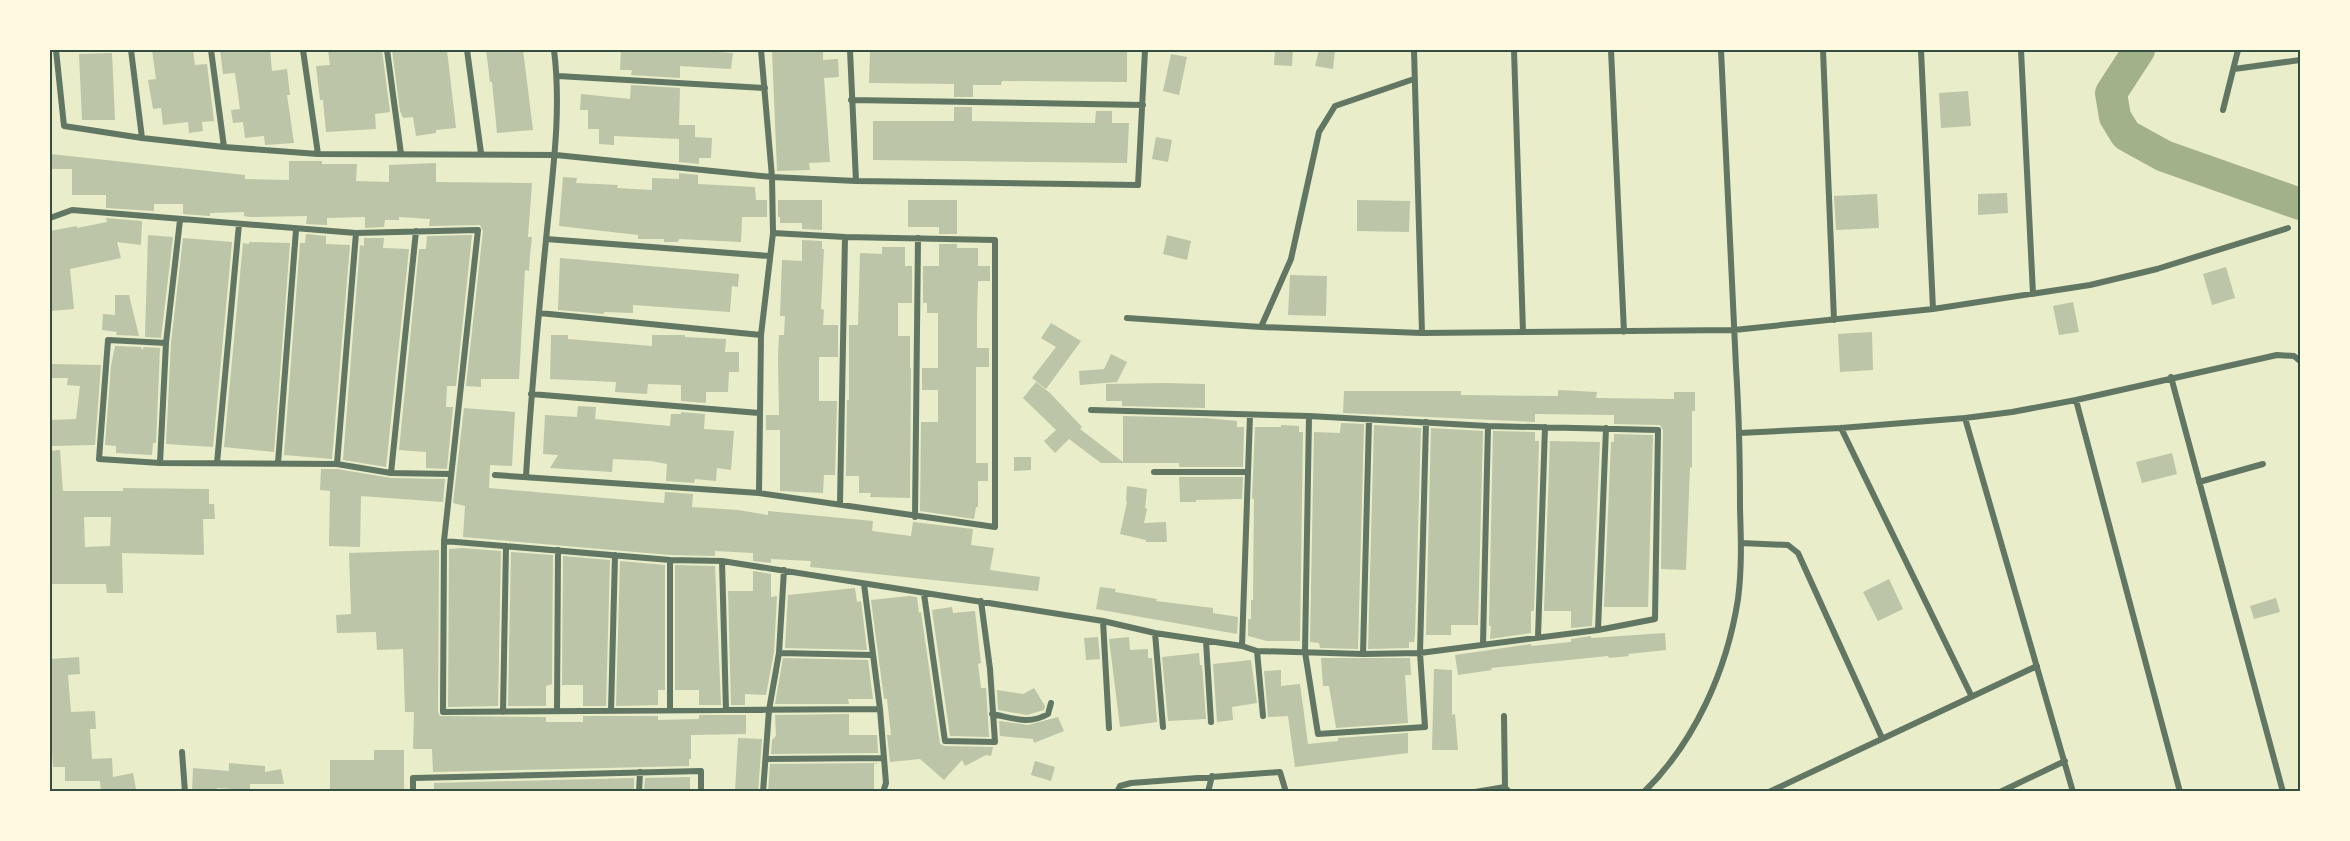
<svg xmlns="http://www.w3.org/2000/svg" width="2350" height="841" font-family="Barlow,sans-serif">
<style>
.lines{fill:none;stroke-linecap:round;stroke-linejoin:round}
.river{stroke:#a3b18a;stroke-width:32}
.building{fill:#bcc5a7;fill-rule:evenodd}
.minor{stroke:#617663;stroke-width:6}
.neatline{fill:none;stroke:#344e41;stroke-width:2}
</style>
<rect width="100%" height="100%" fill="#e9edc9"/>
<g class="lines">
<!-- river -->
<path class="river" d="M2139 50 2111 93 2115 117 2126 135 2164 156 2300 204"/>
</g>
<!-- building -->
<path class="building" d="M152 50H193L195 65 207 64 214 121 202 122 203 131 189 133 188 122 163 125 161 108 153 109 148 80 156 79Z
M220 50H270L272 71 287 69 290 95H287L294 143 265 145 264 136 245 138 243 122 233 123 231 110 240 109 235 73 223 74Z
M328 50H382L390 112 375 114 376 129 326 132 323 100H320L316 66 330 65Z
M392 50H447L456 128 436 130V133L416 136 413 117 403 118 400 111Z
M486 50H523L533 130 497 133 492 82H490Z
M621 50H681L733 53 731 69 680 66V78L631 75 632 70H620Z
M772 50H823V60L838 59 839 77 824 78 830 162 809 163 810 170 777 171Z
M870 50H1127V82L1002 81 1001 85H973V97H954V84L869 83Z
M1275 50 1293 51 1292 66 1274 65Z
M1319 50H1335L1333 69 1315 66Z
M112 53 115 120H82L79 54Z
M1171 54 1187 57 1179 95 1163 91Z
M631 85 680 88 679 125H695V137L712 138 711 158H699V164L679 162V139L614 136V145L599 144V129H588V110H580L581 94 630 99Z
M1968 91 1971 126 1941 128 1939 93Z
M954 107H972V121L1095 123 1096 111H1112V123H1129L1127 163 873 160V121H954Z
M1156 137 1172 140 1168 162 1152 159Z
M50 154 245 175V179L289 180V161H322V164H357L356 181 389 182V165L436 163V182L532 183 528 237H532L530 256 529 271 525 270 519 379H481V387L466 386 483 231 480 225 429 226 430 219 399 217V220H385L384 227 365 228V217L327 218V225L306 224 307 216 250 217 244 216V212L210 213V216L183 214V204H154V211L106 208V195H72V169H50Z
M679 173 698 175V184L755 187 756 200H767V217H742L741 242 679 239 678 242H664V239H638V235L559 226 563 177 577 178 576 183 618 185 617 188 652 190V178L679 179Z
M2007 193 2008 213 1978 215V194Z
M1877 194 1879 228 1836 230 1834 196Z
M778 200H822V230L802 229V223H780V217H778Z
M908 200H957V234H939V227H908Z
M1357 200 1410 201 1409 232 1357 231Z
M106 218 142 221 141 245 117 242 121 258 70 269 74 309 50 311V231L77 226V228L107 222Z
M306 234 326 236V244L350 245 332 459 284 455 300 243H305Z
M148 235 173 237 161 338 145 337Z
M472 235 456 386H447L446 407H453L447 469 426 468V452L399 450 419 249H426L427 236Z
M1167 235 1191 241 1187 260 1163 254Z
M183 238 232 242 213 447 166 444 171 343Z
M364 238H384L383 248 409 249 386 467 343 460 360 245 364 246Z
M802 240 822 241V249H824L821 309 824 310 823 325H838V357H819V401H837L835 475H824L823 493 780 491V430H766V415H779L778 358 779 335H784L785 316H780L782 260 802 261Z
M249 242 290 243 274 452 224 447 243 243 249 244Z
M939 244H957V248H978V266H990V281H978L977 314V348H989V367H976V463H988V481H978V507H976L974 519 920 511 921 422H938V390H922V368H938V313H927V303H923V266H939Z
M882 247H905V266H912V303H898V336H910V368H911L910 498 870 497 871 493H859V476H846L847 400H849V325H858L860 253 882 254Z
M560 258 739 274 738 287 732 286 730 312 633 305V313L604 312V314L558 310Z
M2226 267 2235 298 2212 305 2203 274Z
M1290 275 1327 276 1326 316 1288 315Z
M115 295H129L139 336 116 335 117 332 102 330 103 314 115 315Z
M2073 302 2079 332 2059 335 2053 306Z
M1051 323 1081 341 1046 389 1032 378 1056 347 1041 338Z
M1872 332 1873 370 1840 372 1838 334Z
M551 335H568V339L652 346V335H685V337L726 339 725 352H739V372H729L728 392H706V403L681 401V385L648 384 647 394 615 392 616 382 550 379Z
M115 346 141 347 142 350 144 347 160 348 156 443H153L152 455 116 453V446L105 445 111 366Z
M1111 354 1127 362 1117 382 1080 385 1079 371 1104 369Z
M50 364 101 365 95 445 52 446 50 420 76 419 80 386 67 385 68 378H50Z
M1036 382 1050 393 1082 427 1080 429 1123 462V416L1205 418 1237 421V427H1244L1243 467H1179V463H1101L1069 439 1055 453 1044 441 1056 430 1023 398Z
M1164 383 1205 384V408L1122 406V401H1106V384Z
M1558 390 1597 392 1596 398 1674 399V392H1695V411H1692V468L1690 467 1686 570 1661 569 1663 430 1660 425 1614 424V415L1535 414V422L1343 413 1344 391H1461V395L1558 396Z
M578 406 596 407 595 419 670 426 671 414H681V412L705 414 704 429 734 431 731 470 717 468 716 481 695 479 694 483 666 481 667 464 651 461 613 459 612 472 550 468 558 455 543 454 545 415 577 417Z
M464 408 515 412 512 466 490 465 489 488 664 503 665 492 693 494 692 507 738 510 768 515V511L873 521 872 531 911 536 913 522 973 529 971 545 994 548 990 570 1040 577 1038 591 810 567 811 561 771 559V563L753 561V553L715 551V556L670 555 463 537 465 506 453 503Z
M1341 423 1364 424 1358 649 1320 648 1319 643 1310 642 1314 432 1340 433Z
M1281 425 1299 426V432H1303L1300 641H1267L1248 636V619H1251V600H1253L1254 499H1252L1255 427H1281Z
M1374 425 1421 428 1415 635 1414 642H1409V648L1368 649Z
M1431 428 1483 431 1478 625H1451V635H1426Z
M1493 431 1535 432V441H1539L1534 611H1531V633L1490 639 1491 626H1489Z
M1614 434 1653 435 1648 607H1604L1611 442H1614Z
M1550 441 1600 442 1592 626 1571 628V611H1544Z
M60 450 63 491H123V488L209 489V504H214L215 519H203L204 555 122 553 123 593H107L106 584H50V451ZM84 517H111L110 546 85 547Z
M2172 453 2177 474 2142 483 2136 462Z
M1014 457H1031V470L1014 471Z
M321 469H337L391 478 445 479 443 502 361 496 360 547 329 546 330 491 320 490Z
M1179 477H1243L1242 499 1196 500V502H1180Z
M1127 486 1147 489 1145 508 1147 509 1144 523 1166 522 1167 542H1146V540L1120 534 1127 502 1126 501Z
M462 548 501 551 498 706 448 707 449 549Z
M439 550 438 712 440 716 546 717V722H583V716H658V720L699 719V715H746V734L691 735V759H689V766L433 772 432 749H413L414 712H405L403 649 377 650 376 632 337 633 336 615 351 614 349 553Z
M511 552 553 555 552 684 546 686V706H508Z
M563 556 610 560 606 706H583V685H562Z
M620 561 665 565V690H658V705L616 706Z
M675 565 715 566 721 705H699V690H675Z
M753 571 771 574V597L777 596 774 652 766 695 745 694V705H731L728 591H753Z
M1889 579 1903 609 1878 621 1863 592Z
M1100 587 1116 589 1115 592 1157 599 1156 601 1213 608V613L1238 617 1237 634 1096 609Z
M855 588 857 602 861 601 867 650 785 648 788 595Z
M909 596 917 597 919 613 921 612 940 744 945 746 993 747 991 756 986 755 965 766 962 760 944 780 920 759 890 762 887 735H891L887 699H884L871 600Z
M2276 598 2280 612 2254 619 2250 606Z
M952 607 953 613 975 611 981 663 978 664 981 688H986L989 737 950 736 932 610Z
M1665 633 1666 650 1628 654 1629 656 1609 658 1608 656 1491 668 1492 670 1458 675 1455 655 1531 644V646L1571 642V639L1591 636V638Z
M1098 637 1100 659 1086 660 1084 638Z
M1129 637 1130 650 1148 649V658H1152L1157 722 1120 727 1109 639Z
M1199 653 1200 665H1202L1206 719 1168 721 1162 657Z
M79 657 80 674 68 675 71 712 95 711 96 729H90L92 759 112 758 113 777 133 773 136 789 101 792 100 781H65V767H53L50 717V659Z
M783 658 868 660 873 699H848L849 704H775Z
M1321 658H1410L1411 675H1405L1408 723 1336 728 1329 686H1323Z
M1251 660 1257 703 1232 707 1233 720 1217 722 1213 664Z
M1434 669 1452 670V715L1455 714 1458 750H1432Z
M1281 670V686L1300 684 1308 744 1338 741V738L1408 733V753L1295 767 1288 716 1268 717 1264 671Z
M1034 688 1045 706 1044 710 1027 715 998 710 997 690 1023 694Z
M849 714V735H877L878 753 771 754 772 740 776 736 775 715Z
M1058 717 1064 731 1034 743 1033 739 1000 736 999 721 1028 725Z
M738 738 762 739 758 792H735Z
M374 750H404V792L330 790V760H374Z
M1035 761 1055 767 1051 781 1031 775Z
M229 763 265 766V772L281 769 284 784H250V790L217 788V792H192L193 768 229 771Z
M879 763 874 764V792H768L770 764Z
M690 777V792H644L645 778Z
M634 778V792H434V783Z"/>
<g class="lines">
<!-- minor -->
<path class="minor" d="M56 50 64 126 142 138 224 147 318 154 556 155 772 177 856 181 1138 185 1145 50
M131 50 142 138
M211 50 224 147
M303 50 318 154
M387 50 401 154
M467 50 481 153
M850 50 856 181
M1414 50 1422 333
M1514 50 1523 332
M1611 50 1624 332
M1823 50 1834 320
M1921 50 1933 309
M2021 50 2033 294
M2234 69 2300 60
M558 76 765 88
M851 100 1143 105
M2223 110 2238 50
M50 218 72 210 356 233 478 230 444 541 443 712 880 709
M546 239 769 256
M539 313 761 335
M1127 318 1261 327 1422 333 1734 330 1933 309 2090 285 2157 269 2288 228
M1261 327 1291 259 1319 132 1335 106 1414 79
M166 343 108 340 99 459 160 463 337 464 391 473 451 474
M2171 377 2283 792
M531 394 759 413
M2076 400 2180 792
M1309 416 1305 652 1318 734 1425 727 1420 653 1426 422
M1965 418 2073 792
M1841 428 1971 695
M1740 433 1841 428 1965 418 2012 412 2076 400 2277 355 2294 356 2300 361
M160 463 166 343 180 220
M217 463 239 224
M278 463 296 230
M337 464 356 233
M1154 472H1246
M391 473 416 231
M495 475 759 493 995 527V240L845 237 773 233
M526 476C531 397 538 319 546 240 552 177 562 113 554 50
M2199 482 2263 464
M759 493 761 335 773 233 772 177 761 50
M840 504 845 237
M915 517 918 238
M444 541 670 560 722 561 1103 621 1155 633 1242 646 1257 651 1363 654 1420 653 1598 630 1655 619 1658 430 1488 426 1309 416 1091 410
M1741 543 1788 545 1798 553 1882 738
M722 561 726 710
M864 584 880 709 886 783 883 792
M924 594 945 741 995 742 990 669 981 601
M1103 621 1109 728
M1598 630 1606 428
M1155 633 1163 727
M1538 637 1545 427
M1206 641 1211 722
M1483 644 1488 426
M1242 646 1250 415
M1257 651 1263 716
M779 653 872 655
M1363 654 1369 420
M670 710V560
M557 711 558 550
M611 711 615 555
M503 712 506 546
M992 714C1013 718 1029 725 1048 714L1051 703
M1504 716 1505 787
M182 752 185 792
M766 759 883 758
M413 792V778L701 771V792
M639 792 640 772
M763 792 769 710 779 653 784 570
M1117 792 1120 786 1131 783 1280 772 1286 792
M1208 792 1212 776
M1475 792 1505 787 1509 792
M1644 792C1695 742 1727 670 1738 599 1742 569 1741 538 1740 508 1740 461 1739 414 1736 367 1731 261 1726 155 1721 50
M1769 792 2037 666
M2000 792 2065 761"/>
</g>
<!-- border -->
<rect width="2350" height="841" fill="none" stroke="#fefae0" stroke-width="102"/>
<rect x="51" y="51" width="2248" height="739" class="neatline"/>
</svg>
